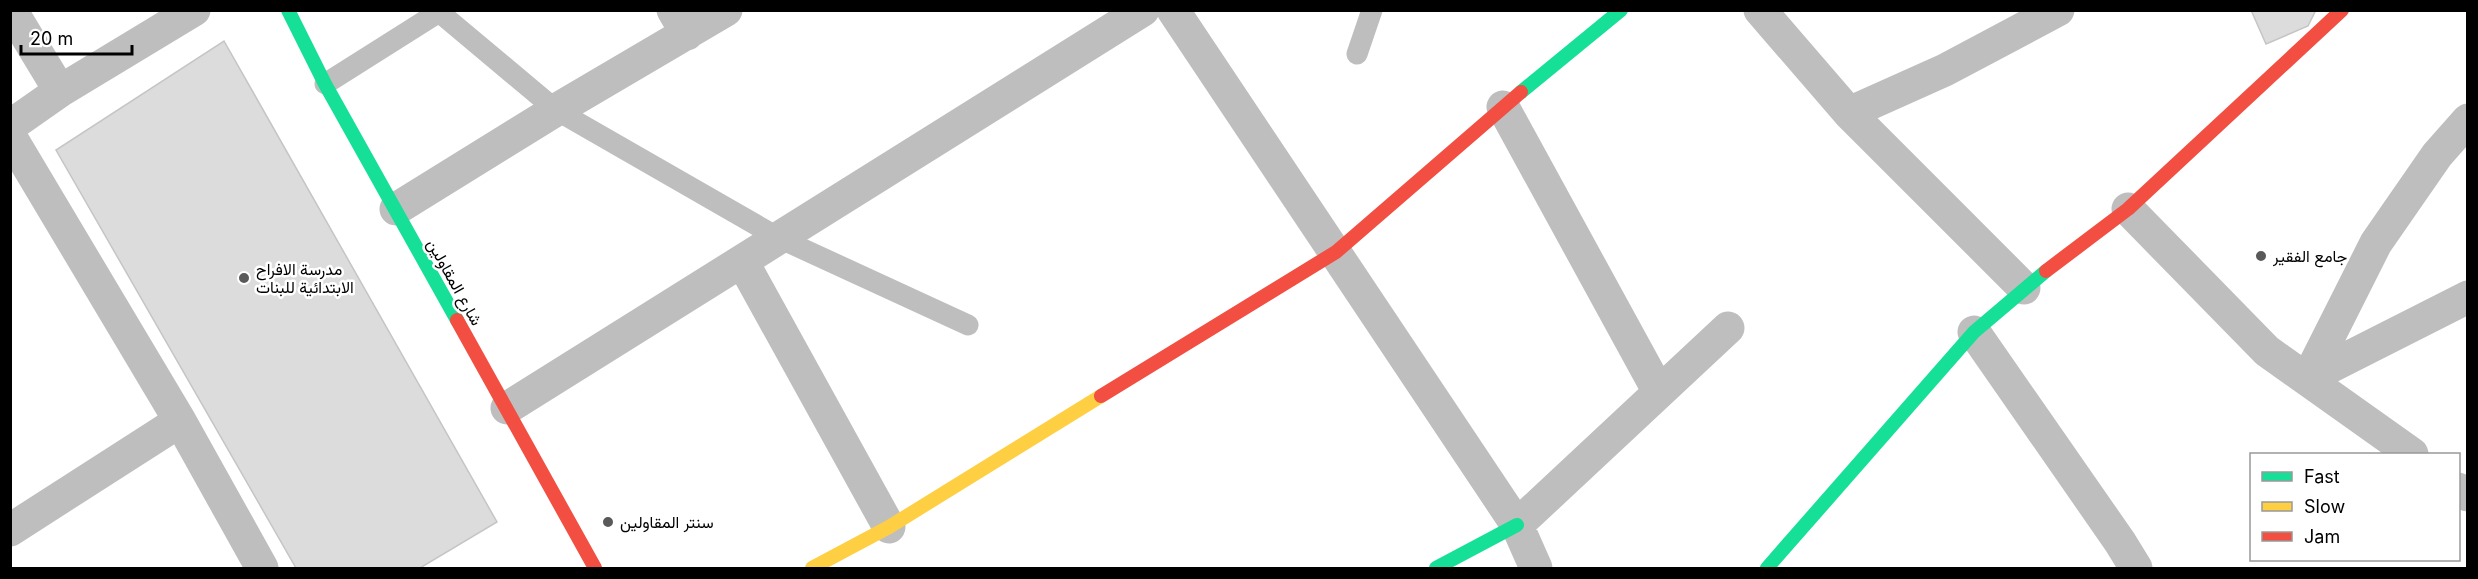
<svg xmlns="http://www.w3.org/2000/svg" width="2478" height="579" font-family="Inter,Vazirmatn,sans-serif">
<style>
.building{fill:#dcdcdc;stroke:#c5c5c5;stroke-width:1.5}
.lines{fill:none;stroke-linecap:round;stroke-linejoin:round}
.lane{stroke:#bebebe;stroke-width:21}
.street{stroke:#bebebe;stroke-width:33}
.fast{stroke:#16e098;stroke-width:14}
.slow{stroke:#ffcf43;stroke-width:14}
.jam{stroke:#f24e42;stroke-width:14}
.poi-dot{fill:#595959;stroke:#fff;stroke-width:2}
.labels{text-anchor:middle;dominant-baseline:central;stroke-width:5;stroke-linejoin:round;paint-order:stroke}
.poi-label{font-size:16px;fill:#000;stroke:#fff;text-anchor:start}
.street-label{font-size:16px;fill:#000;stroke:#fff}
</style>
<rect width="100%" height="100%" fill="#fff"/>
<!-- building -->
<path class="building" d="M2251 10H2316L2308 26 2266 44Z
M224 41 497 522 420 568H296L56 150Z"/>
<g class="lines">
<!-- lane -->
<path class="lane" d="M1357 54 1372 10
M325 84 439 12 556 110 779 238 968 325"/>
<!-- street -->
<path class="street" d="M11 10 60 91
M673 10 687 34
M1173 10 1517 525 1536 568
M1760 10 1849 113 2024 288
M1503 107 1659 392
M1849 113 1945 70 2058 10
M10 126 60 91 194 10
M10 136 180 421 262 568
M396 209 556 110 726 10
M2128 209 2267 351 2412 454
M742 261 889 527
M1974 332 2120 542 2136 568
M2308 378 2376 243 2437 155 2468 120
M2308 378 2468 297
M507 408 1143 10
M2458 489 2468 495
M1517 525 1728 328
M10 530 180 421"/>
<!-- fast -->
<path class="fast" d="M288 10 325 84 457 320
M1521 92 1621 10
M1436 568 1517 525
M1767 568 1974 332 2046 271"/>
<!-- slow -->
<path class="slow" d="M812 568 889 527 1101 396"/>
<!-- jam -->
<path class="jam" d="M2046 271 2128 209 2342 10
M457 320 595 568
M1101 396 1336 252 1521 92"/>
</g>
<!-- markers -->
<g class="poi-dot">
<circle cx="2261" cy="256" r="6"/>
<circle cx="244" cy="278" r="6"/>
<circle cx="608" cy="522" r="6"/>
</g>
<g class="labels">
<!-- poi labels -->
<g class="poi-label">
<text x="2273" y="256">جامع الفقير</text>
<text x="256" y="269">مدرسة اﻻفراح<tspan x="256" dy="18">اﻻبتدائية للبنات</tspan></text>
<text x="620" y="522">سنتر المقاولين</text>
</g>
<!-- street labels -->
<g class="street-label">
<text transform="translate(455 282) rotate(61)">شارع المقاولين</text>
</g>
</g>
<!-- border -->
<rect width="2478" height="579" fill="none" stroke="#000000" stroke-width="24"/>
<!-- legend -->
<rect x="2250" y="453" width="210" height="108" fill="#ffffff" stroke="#999999" stroke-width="1.5"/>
<rect x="2262" y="472" width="30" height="9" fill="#16e098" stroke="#999999" stroke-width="1.5"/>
<text x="2304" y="483" font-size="18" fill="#000000">Fast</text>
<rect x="2262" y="502" width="30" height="9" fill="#ffcf43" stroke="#999999" stroke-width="1.5"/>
<text x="2304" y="513" font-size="18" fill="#000000">Slow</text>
<rect x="2262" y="532" width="30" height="9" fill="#f24e42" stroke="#999999" stroke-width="1.5"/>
<text x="2304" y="543" font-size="18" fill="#000000">Jam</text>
<!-- scale -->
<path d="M21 45v9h111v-9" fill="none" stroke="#000000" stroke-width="3"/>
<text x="30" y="45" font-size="18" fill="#000000" stroke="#ffffff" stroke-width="4.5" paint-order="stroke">20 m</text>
</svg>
